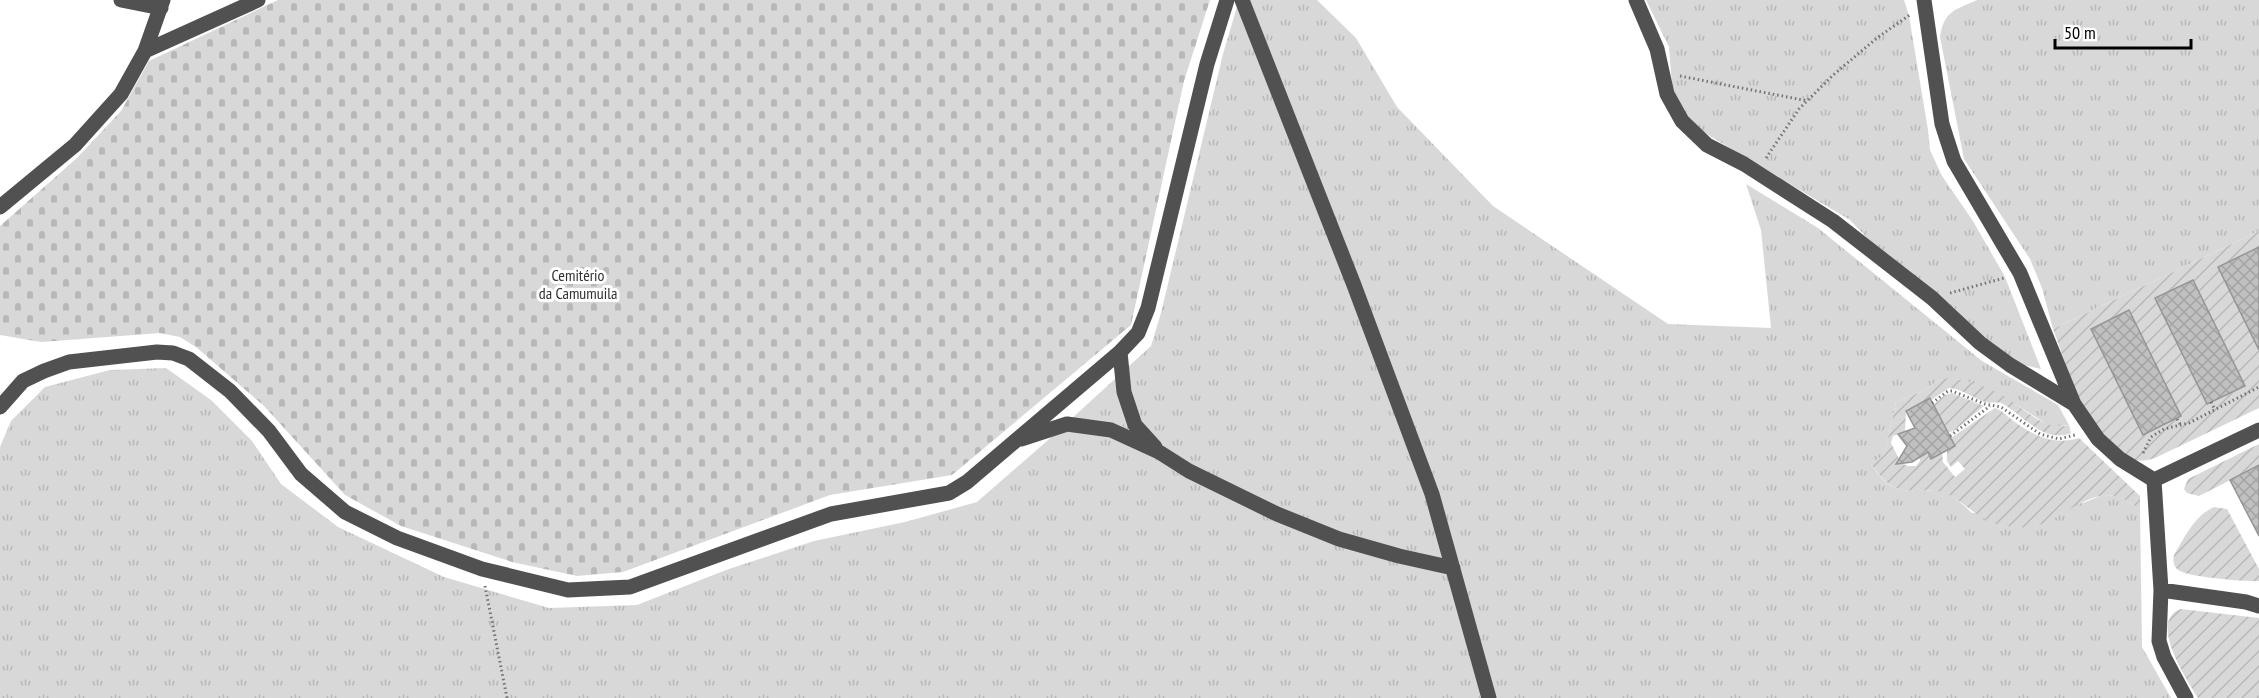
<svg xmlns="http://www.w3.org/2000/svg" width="2259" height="698" font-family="'PT Sans Narrow',sans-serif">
<defs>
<pattern id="grass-tufts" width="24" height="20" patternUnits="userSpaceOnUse" patternTransform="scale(1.5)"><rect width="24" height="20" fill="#d8d8d8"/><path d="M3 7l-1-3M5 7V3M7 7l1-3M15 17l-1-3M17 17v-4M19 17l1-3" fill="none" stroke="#b8b8b8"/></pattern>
<pattern id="cemetery-stones" width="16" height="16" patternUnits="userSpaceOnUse" patternTransform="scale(1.5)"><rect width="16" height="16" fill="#d8d8d8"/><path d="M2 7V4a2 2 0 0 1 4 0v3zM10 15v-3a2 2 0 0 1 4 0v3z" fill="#b8b8b8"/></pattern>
<pattern id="garden-furrows" width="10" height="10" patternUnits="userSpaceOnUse" patternTransform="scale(1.5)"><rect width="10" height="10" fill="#d8d8d8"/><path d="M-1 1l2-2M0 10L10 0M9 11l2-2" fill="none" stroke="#b8b8b8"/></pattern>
<pattern id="building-cross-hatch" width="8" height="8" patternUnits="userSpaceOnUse" patternTransform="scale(1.5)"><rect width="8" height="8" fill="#c0c0c0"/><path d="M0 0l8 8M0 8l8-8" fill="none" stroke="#a3a3a3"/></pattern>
</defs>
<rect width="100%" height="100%" fill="#fff"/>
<path fill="url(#grass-tufts)" d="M1239 0H1317L1356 38 1397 107 1493 206 1668 324 1771 328 1761 230 1746 184 1818 228 1982 361 2058 405 2069 425 2051 427 2003 396 1958 379H1941L1921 392 1896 402 1884 455 1871 464C1885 485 1891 490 1917 491 1924 491 1930 490 1936 490 1951 492 1962 504 1972 513L2083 503 2103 495 2118 496 2140 509 2142 647 2171 698H0V447L11 421 45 387 110 370 166 368 211 400 252 441 281 484 338 527 444 577 549 608 637 605 726 570 814 541 905 522 977 502 1047 441 1151 346 1161 313 1223 54Z
M1646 0H1904L1909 16 1928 130 1930 150 1942 176 1973 221 2005 277 2041 369 2024 365 1999 350 1966 321 1953 307 1873 244 1850 220 1728 147 1702 131 1687 116 1678 102 1672 85 1669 47Z
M1977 0H2259V231L2053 329 2042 288 2030 259 1964 159 1940 37C1944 10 1956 10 1977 0Z"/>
<path fill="url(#cemetery-stones)" d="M278 0H1210L1184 81 1131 325 952 475 830 495 623 572 577 576 512 562 401 526 345 495 264 406 196 347 180 337 160 333 41 342 0 335V226L77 158 121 111 149 61Z"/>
<path fill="url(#garden-furrows)" d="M2259 231V408L2155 458C2134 465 2130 458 2115 445 2077 413 2070 374 2053 329Z
M1948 378C1966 379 1987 387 2002 395 2023 406 2043 432 2069 425L2071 433C2044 444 2024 416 2003 404 1998 401 1991 404 1985 402 1973 398 1962 389 1949 388L1931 400 1929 399 1906 411 1905 432 1893 436 1891 443 1901 463 1908 466H1916L1920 461 1919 452 1923 443 1942 453 1943 462 1955 477 1965 469 1958 461 1951 467 1947 461V451L1955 446 1951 438 1995 408C2001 410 2006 415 2011 419 2032 435 2052 446 2079 438L2140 496V509C2132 505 2124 498 2115 496 2088 491 2064 517 2039 525 2030 529 2016 527 2007 526 1979 525 1961 495 1938 491 1932 489 1926 491 1920 491 1892 491 1886 485 1871 464L1884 455 1896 402 1921 392 1941 379Z
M1952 393 1984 406 1955 430 1948 433 1933 405 1945 395Z
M2259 444V471L2256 467 2199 496 2187 493 2184 489 2188 479Z
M2214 507 2227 509 2259 569V581C2247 582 2189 577 2180 571 2173 567 2173 561 2174 555 2185 537 2194 516 2214 507Z
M2181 609 2259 618V698H2198C2187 680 2147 620 2181 609Z"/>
<path fill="url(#building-cross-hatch)" stroke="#959595" stroke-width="1.5" d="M2259 247V350L2218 267Z
M2193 280 2245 386 2207 404 2155 298Z
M2129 310 2181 416 2143 435 2091 329Z
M1930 398 1955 446 1931 459 1928 452 1912 462 1896 464 1907 446 1898 434 1915 428 1906 411Z
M2259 465V536L2230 480Z"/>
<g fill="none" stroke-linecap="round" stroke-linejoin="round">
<path stroke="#737373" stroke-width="3" stroke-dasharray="1.5 3" stroke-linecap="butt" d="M1680 76 1808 101
M1766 158 1799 109 1832 76 1877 38 1911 14
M1950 293 2004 278
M2211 402 2215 410
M1932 403 1948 391H1952L1985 404 2001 407 2040 434 2059 439 2075 435
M2177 419 2180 424
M1950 436 1990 406
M2143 453 2151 437 2164 429 2189 423 2259 387
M485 586 507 698"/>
<path stroke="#515151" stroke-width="15" d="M121 0 161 8
M1242 0 1354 285 1432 494 1489 698
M1636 0 1657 49 1667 94 1682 121 1707 145 1744 164 1833 221 1932 298 1980 343 2010 365 2074 404
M1924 0 1942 124 1954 161 2020 273 2074 404 2098 439 2120 459 2154 480
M145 51 258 0
M0 207 75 145 121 94 145 51 163 0
M1120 352 1124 392 1135 425 1155 447
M0 407 23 381 44 371 69 362 157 352 173 353 189 359 230 391 269 431 301 474 345 512 397 538 482 569 568 590 630 587 831 514 949 493 967 482 1120 352 1138 333 1148 308 1207 64 1227 0
M1021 439 1067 424 1111 430 1159 452 1189 471 1277 514 1339 539 1399 556 1453 568
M2154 480 2161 590 2159 641 2164 657 2186 698
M2154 480 2259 430
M2161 590 2246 602 2259 606"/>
</g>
<g text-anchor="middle" stroke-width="6" stroke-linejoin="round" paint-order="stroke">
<g font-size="16" fill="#2f2f2f" stroke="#fff">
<text x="578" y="281">Cemitério<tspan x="578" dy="18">da Camumuila</tspan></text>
</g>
</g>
<path d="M2055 39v9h136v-9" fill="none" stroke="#000000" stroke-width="3"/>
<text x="2064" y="39" font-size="18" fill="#000000" stroke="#ffffff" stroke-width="4.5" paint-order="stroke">50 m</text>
</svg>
